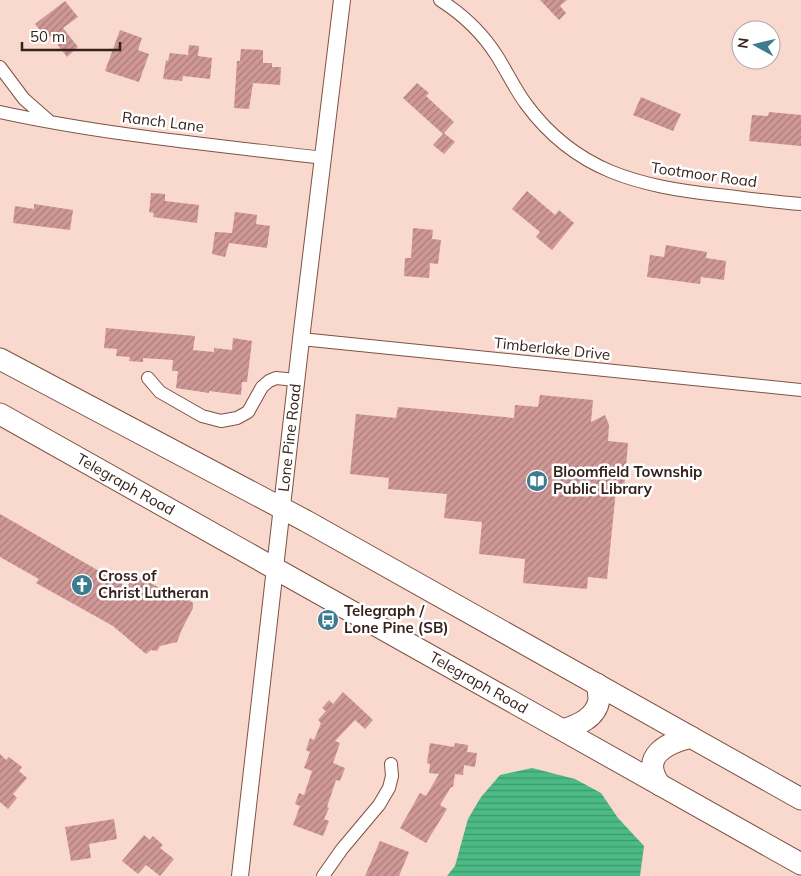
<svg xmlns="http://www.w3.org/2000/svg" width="801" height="876" font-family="Mulish,sans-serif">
<defs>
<pattern id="water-rules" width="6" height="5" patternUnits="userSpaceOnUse" patternTransform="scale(1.25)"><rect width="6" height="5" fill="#4bba85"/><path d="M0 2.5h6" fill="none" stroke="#3f976c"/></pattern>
<pattern id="building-hatch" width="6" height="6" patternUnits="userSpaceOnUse" patternTransform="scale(1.25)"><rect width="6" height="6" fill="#cf9897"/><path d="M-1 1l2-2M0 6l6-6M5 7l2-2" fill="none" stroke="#a97c7a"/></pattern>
</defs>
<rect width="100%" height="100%" fill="#f9d8cd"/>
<path fill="url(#water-rules)" d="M532 768 575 779 601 793 618 818 644 846 640 876H447L455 866 468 819 481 797 500 775Z"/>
<path fill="url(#building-hatch)" d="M540 0H567L560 6 566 13 559 20Z
M65 1 78 17 63 28 78 47 67 57 51 36 47 39 35 24Z
M120 30 142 38 138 50 149 54 139 82 105 71Z
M189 45 199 46 198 56 212 58 210 79 183 76 182 81 163 79 166 60 168 61 170 53 188 55Z
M241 49 263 50V63H272V67H281L280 85 253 83 249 109 234 108 237 61H240Z
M417 83 429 93 426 96 454 122 443 134 403 98Z
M641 97 681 114 673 131 633 115Z
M769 112 801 115V146L749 141 752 115 768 116Z
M444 133 455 142 444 154 433 145Z
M527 191 555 215 559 210 574 223 552 250 536 237 540 232 512 209Z
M151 193 165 194V201L199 205 197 223 153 217 154 213 149 212Z
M34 204 73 210 70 230 13 223 15 206 34 209Z
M235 212 257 215 256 224 270 226 267 248 229 243 225 257 212 254 215 232 232 233Z
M413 228 433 230 432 239 441 240 438 264 430 263 429 278 404 276 405 258H411Z
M666 245 707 252 706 258 726 261 724 280 701 277 700 284 647 277 650 255 664 257Z
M106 328 195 336 193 350 214 352V348L232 350 233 338 252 341 247 382H242L241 395 209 391V393L176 388 178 371H172L173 360 143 358V362L129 361 130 357 116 356 117 349 104 348Z
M540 395 593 400 591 422 605 415 609 425 608 441 628 443 624 491 616 490 607 579 588 577 587 589 523 583 525 559 479 554 482 522 444 518 447 494 388 489 389 478 350 474 356 414 396 418 398 407 514 418 515 405 538 407Z
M0 514 127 587 135 574 177 598 183 596 193 603V608L182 629 177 642 160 646 157 651 151 650 146 654 113 626 36 583 39 579 0 557Z
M343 692 373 720 365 729 355 720 335 741 340 743 333 763 345 768 340 781 336 780 327 807 329 808 324 819 329 821 323 836 293 825 300 806 295 804 299 793 304 795 312 771 304 768 310 752 306 750 310 738 314 740 321 723 318 720 326 711 322 708 329 700 333 704Z
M430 743 454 747 455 743 468 745 467 752 477 753 475 767 464 765 463 775 455 774 453 787H451L440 805 447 809 426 843 400 828 420 793 426 796 439 774 429 773 430 764 427 763Z
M0 754 6 760 9 757 22 767 19 771 27 778 13 794 17 798 8 809 0 802Z
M114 819 117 839 89 844 91 858 71 861 65 827Z
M144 835 150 840 153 836 163 845 160 848 174 859 160 876 146 865 138 874 122 861Z
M380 841 409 852 399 876H365Z"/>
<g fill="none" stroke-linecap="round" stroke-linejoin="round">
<g stroke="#7f5242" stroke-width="14">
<path id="minor" d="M440 0C462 14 483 34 497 56 507 72 515 89 526 104 576 172 639 186 718 195 746 198 773 202 801 204
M0 67 24 99 48 120
M0 112C106 135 215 145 323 158
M301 339 801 390
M148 378 160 392 202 416 221 421 237 418 248 412 262 387 269 381 276 378 296 380
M323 876 342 849 379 805 389 788 392 776 391 764"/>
</g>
<g stroke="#7f5242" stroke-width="18">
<g id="tertiary">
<path id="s1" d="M240 876 301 339 342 0"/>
</g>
</g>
<g stroke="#7f5242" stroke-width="23">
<g id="trunk">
<path d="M0 359 306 521 801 799"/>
<path id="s2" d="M0 414 801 864"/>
<path d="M563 730C578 725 596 718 599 700 599 696 598 689 597 684"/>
<path d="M660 785C639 756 667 743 691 737"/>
</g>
</g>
<use href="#minor" stroke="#fff" stroke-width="12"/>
<use href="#tertiary" stroke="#fff" stroke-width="16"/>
<use href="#trunk" stroke="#fff" stroke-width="21"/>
</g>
<defs>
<g id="library-disc" transform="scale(1.125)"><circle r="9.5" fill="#3b7c8f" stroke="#fff"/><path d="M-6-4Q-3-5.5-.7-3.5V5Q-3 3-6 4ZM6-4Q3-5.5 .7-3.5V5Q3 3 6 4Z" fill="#fff"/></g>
<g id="church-disc" transform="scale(1.125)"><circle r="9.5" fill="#3b7c8f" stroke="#fff"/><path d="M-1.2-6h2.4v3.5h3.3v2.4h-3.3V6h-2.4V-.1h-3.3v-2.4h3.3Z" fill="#fff"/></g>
<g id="bus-disc" transform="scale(1.125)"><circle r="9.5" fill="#3b7c8f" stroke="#fff"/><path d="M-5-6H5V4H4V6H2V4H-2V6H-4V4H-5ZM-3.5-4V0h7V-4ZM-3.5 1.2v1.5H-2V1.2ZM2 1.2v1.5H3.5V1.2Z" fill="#fff"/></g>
</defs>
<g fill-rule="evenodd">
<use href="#library-disc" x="537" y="481"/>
<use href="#church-disc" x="82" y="585"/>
<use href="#bus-disc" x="328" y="620"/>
</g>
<g text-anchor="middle" stroke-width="5" stroke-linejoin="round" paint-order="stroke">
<g font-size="15" fill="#36221b" stroke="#fff">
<text transform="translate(163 122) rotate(7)" y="5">Ranch Lane</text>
<text transform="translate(704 175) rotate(8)" y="5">Tootmoor Road</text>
<text transform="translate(552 349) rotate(6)" y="5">Timberlake Drive</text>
<text dy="5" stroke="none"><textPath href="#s1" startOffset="441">Lone Pine Road</textPath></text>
<text dy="5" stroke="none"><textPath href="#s2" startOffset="144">Telegraph Road</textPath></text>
<text dy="5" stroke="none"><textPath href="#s2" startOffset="549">Telegraph Road</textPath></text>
</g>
<g font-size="15" font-weight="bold" fill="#36221b" stroke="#fff" text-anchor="start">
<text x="553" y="477">Bloomfield Township<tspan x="553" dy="17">Public Library</tspan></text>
<text x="98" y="581">Cross of<tspan x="98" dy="17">Christ Lutheran</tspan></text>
<text x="344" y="616">Telegraph /<tspan x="344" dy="17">Lone Pine (SB)</tspan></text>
</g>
</g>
<g transform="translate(756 45) rotate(278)"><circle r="24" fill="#ffffff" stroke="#afa7a4"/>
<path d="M0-4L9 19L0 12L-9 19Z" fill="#3b7c8f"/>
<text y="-8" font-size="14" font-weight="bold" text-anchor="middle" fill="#36221b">N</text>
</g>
<path d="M22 42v8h98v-8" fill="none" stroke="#36221b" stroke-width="2.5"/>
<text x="30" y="42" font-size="15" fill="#36221b" stroke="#ffffff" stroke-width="4" paint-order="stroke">50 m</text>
</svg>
